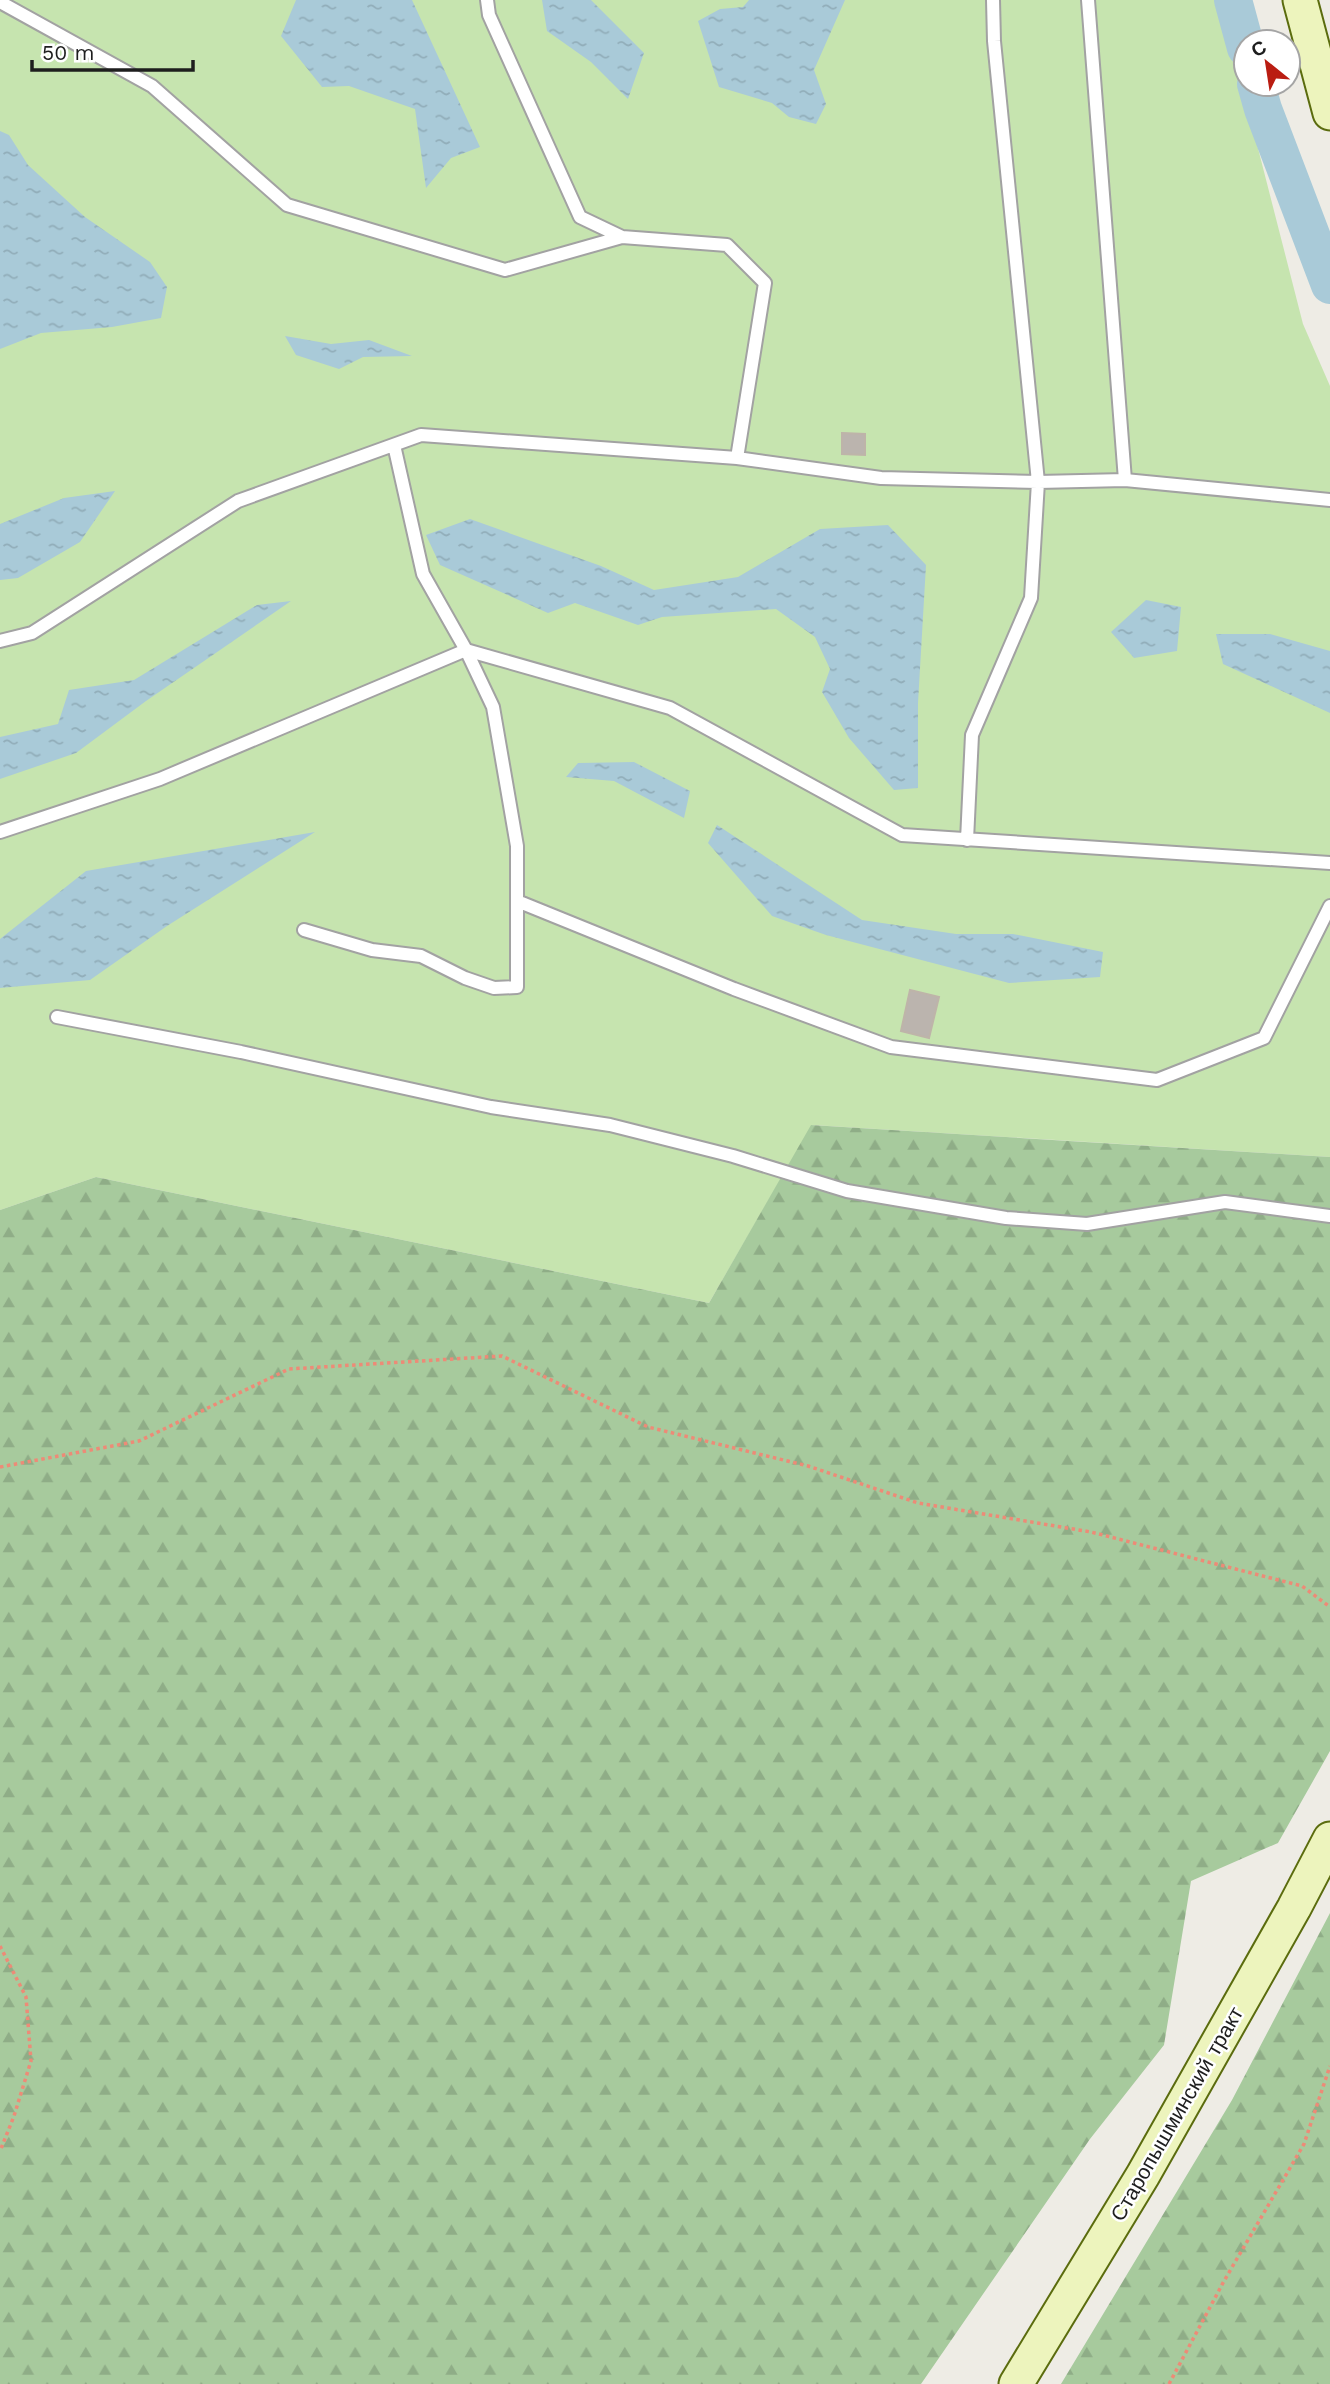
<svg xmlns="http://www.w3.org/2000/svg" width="1330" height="2384" font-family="'Work Sans',sans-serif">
<defs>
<pattern id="forest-firs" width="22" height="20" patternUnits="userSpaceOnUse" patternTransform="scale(1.75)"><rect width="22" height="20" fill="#a7ca9d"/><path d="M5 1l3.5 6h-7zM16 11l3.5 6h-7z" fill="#8fad87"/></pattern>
<pattern id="water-ripples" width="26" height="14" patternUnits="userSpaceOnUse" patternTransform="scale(1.75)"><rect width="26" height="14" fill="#a9cad8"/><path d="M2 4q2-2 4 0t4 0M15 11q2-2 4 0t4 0" fill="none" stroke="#91adb9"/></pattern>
</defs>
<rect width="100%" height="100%" fill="#eeece5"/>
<path fill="#c6e4af" d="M0 0H1220L1303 324 1330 386V1157L812 1125 709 1303 96 1177 0 1210Z"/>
<path fill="url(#forest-firs)" d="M811 1125 1330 1157V1751L1278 1843 1191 1881 1164 2045 1090 2139 921 2384H0V1210L96 1177 709 1303Z
M1330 1913V2384H1061L1232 2100Z"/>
<path fill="url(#water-ripples)" d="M296 0H412L480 147 451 158 426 188 415 109 349 86 322 87 281 36Z
M542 0H591L644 53 628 99 591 62 547 31Z
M749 0H845L814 70 826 104 816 124 789 117 772 103 719 87 698 21 720 9 743 7Z
M0 131 9 135 28 165 85 217 150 262 167 287 161 318 112 327 41 333 0 349Z
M285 336 331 344 369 340 412 356 363 357 339 369 296 355Z
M115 491 80 542 18 578 0 580V524L64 498Z
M470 519 601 566 654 590 738 577 820 529 888 525 926 565 918 703V788L894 790 849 738 822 692 830 669 815 637 776 609 662 617 638 625 575 603 548 613 440 565 426 535Z
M1146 600 1181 607 1177 651 1134 658 1111 632Z
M291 601 146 701 76 753 0 779V737L58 724 69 690 134 680 257 605Z
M1216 634H1270L1330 651V713L1223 664Z
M634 762 690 791 684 818 614 781 566 777 578 763Z
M717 825 862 920 956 934H1013L1103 952 1100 977 1009 983 826 935 772 916 708 843Z
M315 832 167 926 90 980 0 988V939L86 871Z"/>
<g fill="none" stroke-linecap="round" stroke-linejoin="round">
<path stroke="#a9cad8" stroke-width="38" d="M1233 0 1246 48
M1256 84 1263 109 1330 285"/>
</g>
<path fill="#bbb4ae" stroke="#beb4a9" stroke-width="2" d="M842 433 865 434V455L842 454Z
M910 990 939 997 929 1038 901 1031Z"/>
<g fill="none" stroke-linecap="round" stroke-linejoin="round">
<g stroke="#a2a2a2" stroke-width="16">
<path id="lane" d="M487 0 489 15 580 217 622 237 727 245 765 283 737 458
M1088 0 1125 480
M0 2 152 86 287 205 505 270 622 237
M0 641 32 633 238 501 421 435 737 458 881 478 1038 482 1125 480 1330 500
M0 832 160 779 466 650 670 708 902 835 1330 863
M967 840 972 735 1031 598 1038 482 994 41 993 0
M517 901 734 989 891 1047 1157 1080 1264 1038 1330 906
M304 930 372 950 421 956 465 978 494 988 517 987V846L493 707 466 650 423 574 394 445
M57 1017 241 1052 491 1107 610 1125 733 1156 847 1191 1006 1218 1087 1224 1225 1202 1330 1216"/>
</g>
<g stroke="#5b6c0e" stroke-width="37">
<path id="secondary" d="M1300 0 1330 113
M1016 2384 1143 2175 1294 1908 1330 1839"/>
</g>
<path stroke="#ed8b77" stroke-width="3.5" stroke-dasharray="3.5 3.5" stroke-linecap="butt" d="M0 1467 139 1441 289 1369 502 1356 648 1427 808 1466 918 1503 1091 1532 1302 1586 1330 1607
M0 1946 26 1997 31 2061 14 2116 0 2151
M1169 2384 1224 2281 1304 2144 1330 2066"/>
<use href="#lane" stroke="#fff" stroke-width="12"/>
<use href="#secondary" stroke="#edf4bd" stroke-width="33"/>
</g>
<g text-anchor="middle" stroke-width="5" stroke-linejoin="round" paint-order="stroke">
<g font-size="21" fill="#1e1e1e" stroke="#fff">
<text transform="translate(1177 2114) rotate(-60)" y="7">Старопышминский тракт</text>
</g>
</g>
<g transform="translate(1267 63) rotate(330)"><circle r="33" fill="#ffffff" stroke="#a5a5a5" stroke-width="2"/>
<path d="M0-5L12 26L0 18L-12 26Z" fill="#ba1d12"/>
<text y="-10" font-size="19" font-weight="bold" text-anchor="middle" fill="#1e1e1e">С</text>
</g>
<path d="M32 60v10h161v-10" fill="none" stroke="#1e1e1e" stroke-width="3.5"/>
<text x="42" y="60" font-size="21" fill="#1e1e1e" stroke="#ffffff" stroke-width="5" paint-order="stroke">50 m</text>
</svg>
